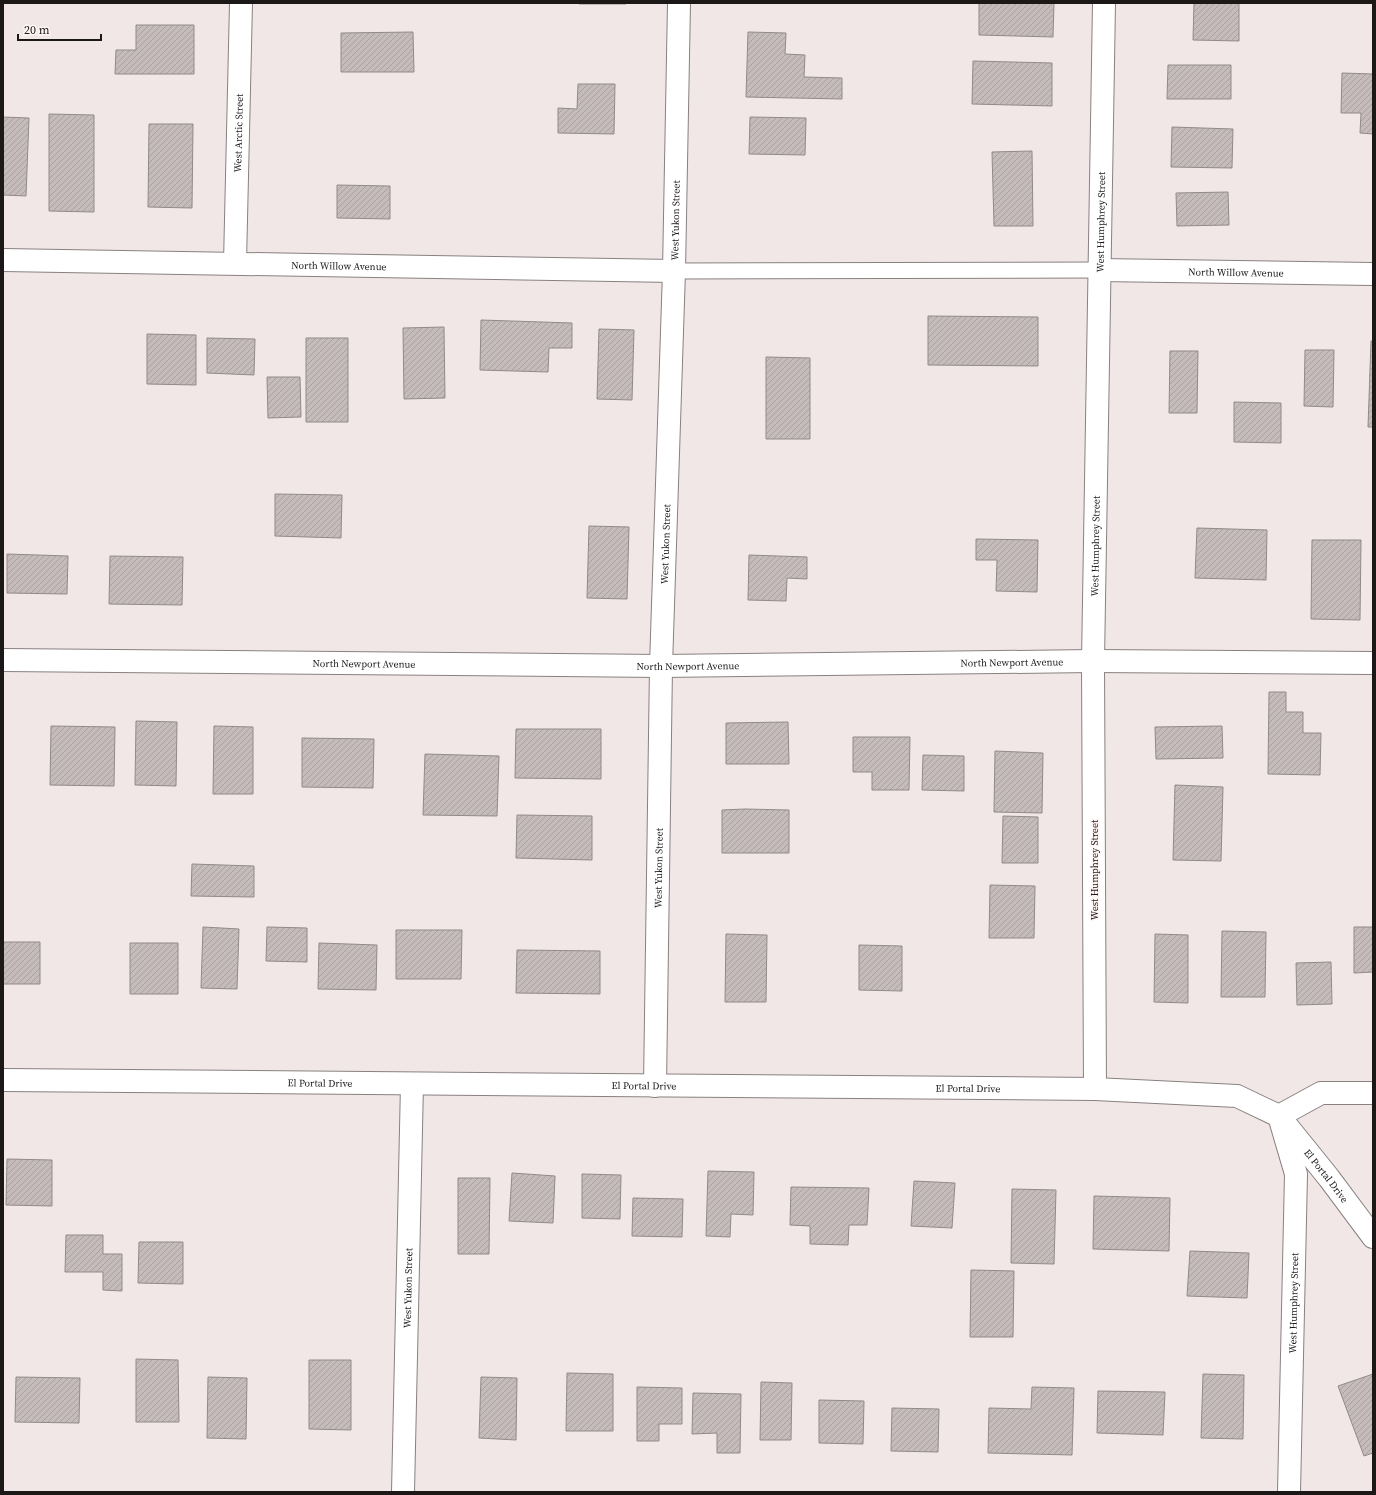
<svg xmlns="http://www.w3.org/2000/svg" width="1376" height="1495" font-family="'Source Serif 4',serif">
<defs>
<pattern id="building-hatch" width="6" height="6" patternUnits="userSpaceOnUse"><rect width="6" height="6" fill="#c5bbbb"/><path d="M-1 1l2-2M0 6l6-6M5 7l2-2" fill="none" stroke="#a9a0a0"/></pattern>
</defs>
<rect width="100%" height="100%" fill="#f1e7e7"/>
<path fill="url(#building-hatch)" stroke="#928989" d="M579 3H626V4H579Z
M979 3H1054L1053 37 979 35Z
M1194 3H1239V41L1193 40Z
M136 25H194V74H115L116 50H136Z
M413 32 414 72H341V33Z
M748 32 786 33 785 54 805 55 804 77 842 78V99L746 97Z
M973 61 1052 63V106L972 104Z
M1168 65H1231V99H1167Z
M1342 73 1373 74V134L1360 133 1361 113H1341Z
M578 84H615L614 134 558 133V108L577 109Z
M49 114 94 115V212L49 211Z
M3 117 29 118 26 196 3 195Z
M750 117 806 118 805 155 749 154Z
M149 124H193L192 208 148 207Z
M1172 127 1233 129 1232 168 1171 167Z
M1032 151 1033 226H994L992 152Z
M337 185 390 186V219L337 218Z
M1228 192 1229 225 1177 226 1176 193Z
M928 316 1038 317V366L928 365Z
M481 320 572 323V348H549L548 372 480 370Z
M444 327 445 398 404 399 403 328Z
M599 329 634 330 632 400 597 399Z
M147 334 196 335V385L147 384Z
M207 338 255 339 254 375 207 373Z
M306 338H348V422H306Z
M1371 341H1373V427H1368Z
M1305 350H1334L1333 407 1304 406Z
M1170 351H1198L1197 413H1169Z
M766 357 810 358V439H766Z
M267 377H300L301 417 268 418Z
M1234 402 1281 403V443L1234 442Z
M275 494 342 495 341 538 275 536Z
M589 526 629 527 627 599 587 598Z
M1197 528 1267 530 1266 580 1195 578Z
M976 539 1038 540 1037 592 996 591 997 560H976Z
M1312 540H1361L1360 620 1311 619Z
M7 554 68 556 67 594 7 593Z
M749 555 807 557V579L787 578 786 601 748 600Z
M110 556 183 557 182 605 109 604Z
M1269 692H1286V712H1303V733H1321L1320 775 1268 774Z
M136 721 177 722 176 786 135 785Z
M788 722 789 764H726V723Z
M51 726 115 727 114 786 50 785Z
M214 726 253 727V794H213Z
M1222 726 1223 758 1156 759 1155 727Z
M516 729H601V779L515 778Z
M853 737H910L909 790H872V772H853Z
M302 738 374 739 373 788 302 787Z
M995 751 1043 753 1042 813 994 812Z
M425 754 499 756 497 816 423 815Z
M923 755 964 756V791L922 790Z
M1175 785 1223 787 1221 861 1173 860Z
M745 809 789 810V853H722V810Z
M517 815 592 816V860L516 858Z
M1003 816 1038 817V863H1002Z
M192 864 254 866V897L191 896Z
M990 885 1035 886 1034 938H989Z
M203 927 239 929 237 989 201 988Z
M267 927 307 928V962L266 961Z
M1354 927H1373V972L1354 973Z
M396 930H462L461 979H396Z
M1222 931 1266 932 1265 997H1221Z
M726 934 767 935 766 1002H725Z
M1155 934 1188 935V1003L1154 1002Z
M3 942H40V984H3Z
M130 943H178V994H130Z
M319 943 377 945 376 990 318 989Z
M859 945 902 946V991L859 990Z
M517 950 600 951V994L516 993Z
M1331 962 1332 1004 1297 1005 1296 963Z
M7 1159 52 1160V1206L6 1205Z
M708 1171 754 1172 753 1215 731 1214 730 1237 706 1236Z
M512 1173 555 1176 553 1223 509 1221Z
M582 1174 621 1175 620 1219 582 1218Z
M458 1178H490L489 1254H458Z
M914 1181 955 1183 952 1228 911 1226Z
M791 1187 869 1188 867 1225H849L848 1245 810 1244V1226L790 1225Z
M1012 1189 1056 1190 1054 1264 1011 1263Z
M1094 1196 1170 1198 1169 1251 1093 1249Z
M633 1198 683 1199 682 1237 632 1236Z
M66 1235H103V1254H122V1291L103 1290V1272H65Z
M139 1242H183V1284L138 1283Z
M1190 1251 1249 1253 1247 1298 1187 1296Z
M971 1270 1014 1271 1013 1337H970Z
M136 1359 178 1360 179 1422H136Z
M309 1360H351V1430L309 1429Z
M567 1373 613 1374V1431H566Z
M1203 1374 1244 1375 1243 1439 1201 1438Z
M1373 1374V1453L1364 1456 1338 1386Z
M16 1377 80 1378 79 1423 15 1422Z
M208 1377 247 1378 246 1439 207 1438Z
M481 1377 517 1378 516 1440 479 1438Z
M761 1382 792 1383 791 1440H760Z
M637 1387 682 1388V1424H659V1441H637Z
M1032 1387 1074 1388 1072 1455 988 1453 989 1408 1031 1409Z
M1098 1391 1165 1392 1163 1435 1097 1433Z
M693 1393 741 1394 740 1453H717V1433L692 1434Z
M819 1400 864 1401 863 1444 819 1443Z
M892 1408 939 1409 938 1452 891 1451Z"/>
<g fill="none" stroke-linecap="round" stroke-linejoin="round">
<g stroke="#898080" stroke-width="17">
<path id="lane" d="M674 271 1099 270"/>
</g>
<g stroke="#898080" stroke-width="24">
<g id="street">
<path id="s1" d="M3 260 674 271"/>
<path id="s2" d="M235 263 241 3"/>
<path id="s3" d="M1099 270 1373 274"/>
<path id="s4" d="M3 660 661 666 1093 661 1373 663"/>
<path id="s5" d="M3 1080 1095 1089 1237 1096 1279 1116 1329 1178 1373 1237"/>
<path id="s6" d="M655 1086 661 666 674 271 679 3"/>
<path id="s7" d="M1095 1089 1093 661 1104 3"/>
<path id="s8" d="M403 1492 412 1084"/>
<path id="s9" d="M1289 1492 1296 1174 1279 1116 1321 1093H1373"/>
</g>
</g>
<use href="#lane" stroke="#fff" stroke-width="15"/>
<use href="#street" stroke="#fff" stroke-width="22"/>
</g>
<g text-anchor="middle" stroke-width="3" stroke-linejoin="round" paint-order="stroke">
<g font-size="10" fill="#1c1818" stroke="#fff4f4">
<text dy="4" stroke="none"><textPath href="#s2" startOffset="130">West Arctic Street</textPath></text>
<text dy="4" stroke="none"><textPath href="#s6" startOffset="866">West Yukon Street</textPath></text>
<text dy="4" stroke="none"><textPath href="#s7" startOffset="867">West Humphrey Street</textPath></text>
<text dy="4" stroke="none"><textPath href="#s1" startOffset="336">North Willow Avenue</textPath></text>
<text dy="4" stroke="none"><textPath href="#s3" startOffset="137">North Willow Avenue</textPath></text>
<text dy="4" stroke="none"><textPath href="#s6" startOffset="542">West Yukon Street</textPath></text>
<text dy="4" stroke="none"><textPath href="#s7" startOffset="543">West Humphrey Street</textPath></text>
<text dy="4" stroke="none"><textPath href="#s4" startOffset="1009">North Newport Avenue</textPath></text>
<text dy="4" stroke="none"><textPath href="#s4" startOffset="361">North Newport Avenue</textPath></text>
<text dy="4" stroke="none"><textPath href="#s4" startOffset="685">North Newport Avenue</textPath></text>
<text dy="4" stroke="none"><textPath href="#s6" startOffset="218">West Yukon Street</textPath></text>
<text transform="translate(1094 870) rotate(-90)" y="4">West Humphrey Street</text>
<text dy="4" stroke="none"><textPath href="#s5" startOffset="317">El Portal Drive</textPath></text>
<text dy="4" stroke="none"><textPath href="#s5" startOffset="641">El Portal Drive</textPath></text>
<text dy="4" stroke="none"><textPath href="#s5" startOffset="965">El Portal Drive</textPath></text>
<text dy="4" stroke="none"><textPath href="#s5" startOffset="1357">El Portal Drive</textPath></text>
<text dy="4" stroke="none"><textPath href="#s8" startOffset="204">West Yukon Street</textPath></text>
<text dy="4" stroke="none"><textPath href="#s9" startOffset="189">West Humphrey Street</textPath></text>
</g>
</g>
<rect width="1376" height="1495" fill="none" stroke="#1c1818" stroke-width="8"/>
<path d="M18 34v6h83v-6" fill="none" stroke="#1c1818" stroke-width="2"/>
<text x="24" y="34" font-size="12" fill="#1c1818" stroke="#fff4f4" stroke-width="3" paint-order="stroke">20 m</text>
</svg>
